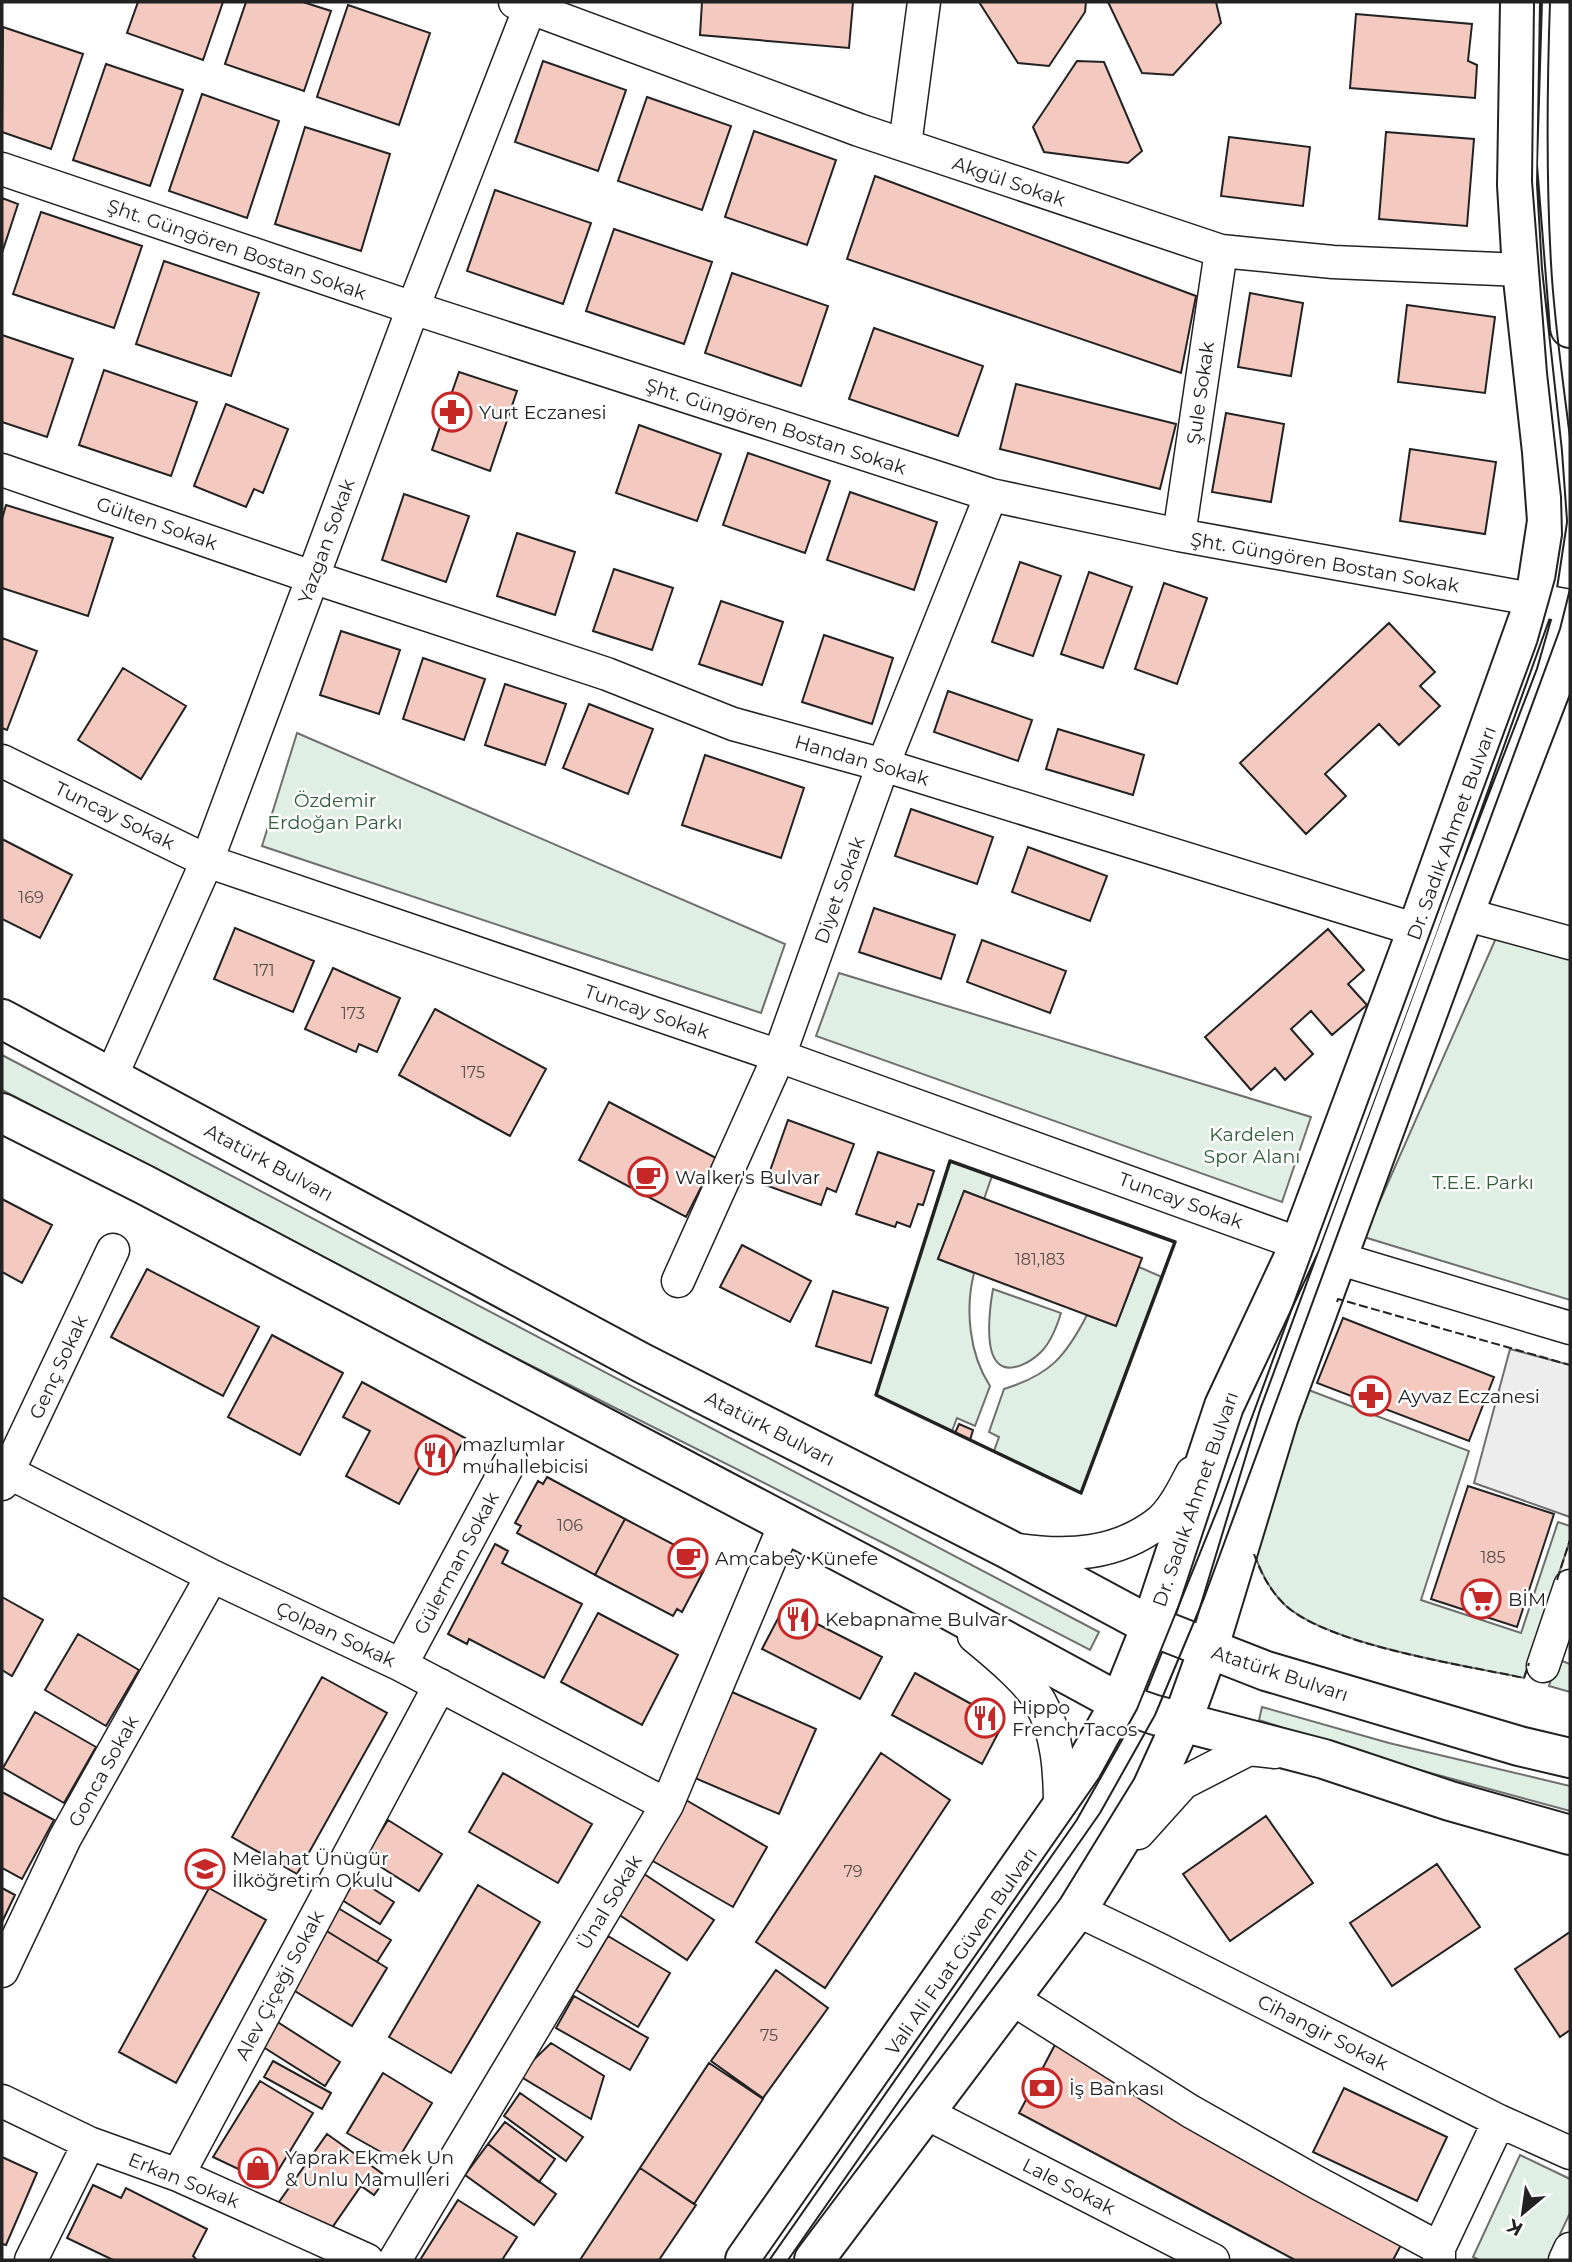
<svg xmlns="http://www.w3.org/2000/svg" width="1572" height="2262" font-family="Montserrat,sans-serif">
<rect width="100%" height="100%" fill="#fff"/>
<path fill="#e0efe3" stroke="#6f6f6f" stroke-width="2" d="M297 733 785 944 761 1013 262 846Z
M1496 938 1570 958V1300L1364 1237Z
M839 973 1311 1117 1282 1202 816 1036Z
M2 1055 1099 1632 1090 1650 901 1552 518 1359 2 1090Z
M950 1161 992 1176 984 1199 965 1191 938 1259 974 1273C965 1309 969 1354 990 1386L975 1426 957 1418 952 1431 876 1395Z
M1139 1267 1162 1277 1081 1493 994 1451 999 1437 989 1432 1004 1389C1050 1375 1066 1356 1087 1315L1116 1326Z
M993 1289 1061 1313C1057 1326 1051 1342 1041 1352 1032 1361 1010 1375 998 1363 984 1350 990 1306 993 1289Z
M1306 1389 1469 1451 1421 1600 1521 1633 1558 1522 1570 1526V1540L1524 1678C1463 1665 1329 1645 1285 1605 1269 1590 1260 1571 1253 1550Z
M1557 1659 1570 1664V1692L1549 1686Z
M1262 1707 1389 1743 1570 1786V1811L1383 1760 1259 1720Z
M1520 2155 1570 2179V2213L1548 2260H1479L1473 2257Z"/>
<path fill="#ededed" stroke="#6f6f6f" stroke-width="2" d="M1510 1349 1570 1365V1517L1474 1483Z"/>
<path fill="#f3c9c0" stroke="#222" stroke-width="2" d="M138 2H223L203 60 127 33Z
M246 2H303L331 11 304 91 225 64Z
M702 2H853L849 48 700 35Z
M979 2H1086L1085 12 1049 66 1018 63Z
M1108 2H1216L1221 23 1173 75 1142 73Z
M348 5 430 33 399 125 317 97Z
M1356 14 1472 24 1468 61 1477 65 1475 98 1350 88Z
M3 27 83 54 51 149 2 132Z
M543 61 626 90 598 171 515 142Z
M1077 61 1104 62 1142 151 1128 163 1044 152 1033 127Z
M106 64 183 90 150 186 73 160Z
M202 94 279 121 247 218 169 191Z
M647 97 731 126 702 210 618 181Z
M305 127 390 154 361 251 275 224Z
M754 131 836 160 807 245 725 217Z
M1386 132 1474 139 1467 226 1379 219Z
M1229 137 1310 147 1303 206 1221 196Z
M875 176 1196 296 1181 373 847 259Z
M495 190 591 223 563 304 467 271Z
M2 198 18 204 2 253Z
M41 212 142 246 114 328 13 294Z
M614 229 712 262 684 344 586 311Z
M164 261 259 293 231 376 136 344Z
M732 273 828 306 801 386 705 353Z
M1250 293 1303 303 1291 376 1238 367Z
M1407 305 1495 317 1485 393 1398 382Z
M874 328 983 366 958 436 849 399Z
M2 335 73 359 47 437 2 422Z
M104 370 197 402 171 476 79 445Z
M459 372 517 391 490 471 432 450Z
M1016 384 1176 424 1160 489 1000 449Z
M226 404 288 429 263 493 254 489 246 507 194 486Z
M1226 413 1284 424 1271 502 1212 492Z
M639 425 721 454 697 521 616 493Z
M1410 449 1496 462 1485 534 1400 521Z
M748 453 830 481 805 553 723 525Z
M850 492 937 522 914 590 827 560Z
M404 494 469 516 446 582 382 560Z
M6 505 113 538 88 616 2 588V519Z
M517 533 575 552 555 615 497 596Z
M1020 562 1061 576 1033 656 992 642Z
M614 569 673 588 652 650 593 631Z
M1089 572 1132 587 1103 668 1061 654Z
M1164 583 1207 598 1177 684 1135 669Z
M721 601 783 622 762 685 699 664Z
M1389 623 1435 672 1420 686 1440 706 1399 745 1379 724 1325 774 1346 796 1306 834 1240 763Z
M341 631 400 650 379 714 320 695Z
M824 635 893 658 872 724 802 702Z
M2 638 37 651 7 730 2 728Z
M423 658 485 679 464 740 403 719Z
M123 668 186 706 141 779 78 740Z
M505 684 566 704 545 765 485 745Z
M948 691 1032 720 1018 761 934 732Z
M589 704 653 729 628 794 563 768Z
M1058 729 1144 755 1133 795 1046 769Z
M705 755 804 788 781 858 682 825Z
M911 809 993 837 977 884 895 856Z
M2 839 72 875 40 938 2 919Z
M1028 847 1107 876 1090 921 1012 892Z
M874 908 955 935 941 979 859 952Z
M235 928 314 961 293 1012 214 979Z
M1328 929 1364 970 1348 984 1367 1005 1332 1035 1311 1011 1291 1029 1313 1054 1285 1080 1275 1068 1251 1090 1205 1037Z
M982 940 1066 971 1050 1013 967 982Z
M333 968 400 998 377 1052 359 1044 356 1052 305 1029Z
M435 1009 546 1069 510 1136 399 1075Z
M609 1102 716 1158 686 1217 579 1160Z
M788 1120 854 1144 836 1192 827 1188 821 1205 765 1185Z
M878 1152 934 1171 923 1205 918 1204 910 1227 897 1222 895 1227 856 1214Z
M964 1191 1142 1258 1116 1326 938 1259Z
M2 1199 52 1225 22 1283 2 1272Z
M742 1245 811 1281 790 1322 720 1287Z
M147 1269 259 1327 223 1396 111 1337Z
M833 1291 888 1308 871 1363 816 1346Z
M1343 1318 1494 1377 1469 1441 1317 1383Z
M272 1335 343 1373 300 1455 228 1417Z
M362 1382 465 1438 447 1472 424 1459 399 1504 346 1476 370 1431 343 1417Z
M959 1424 973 1430 970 1440 955 1433Z
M547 1477 625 1519 595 1575 517 1533 521 1526 515 1523 538 1481 543 1484Z
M1468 1486 1554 1514 1517 1627 1431 1599Z
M625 1519 703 1560 699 1567 704 1570 682 1612 677 1609 673 1616 595 1575Z
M495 1544 508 1551 502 1563 582 1604 544 1678 469 1639 467 1644 448 1634Z
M2 1597 43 1620 12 1676 2 1670Z
M784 1607 882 1657 860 1699 762 1649Z
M598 1613 678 1655 642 1725 561 1682Z
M78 1634 139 1670 106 1726 45 1690Z
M915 1673 1004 1722 982 1764 892 1715Z
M322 1677 387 1713 297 1874 232 1837Z
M732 1692 816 1729 779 1814 695 1778Z
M35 1712 96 1747 64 1803 3 1768Z
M881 1753 950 1800 825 1988 756 1942Z
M503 1773 592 1824 558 1883 469 1832Z
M2 1792 54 1820 22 1879 2 1868Z
M686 1800 767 1847 733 1907 651 1860Z
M1266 1816 1313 1883 1230 1941 1183 1874Z
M388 1820 442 1854 419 1891 365 1857Z
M1437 1864 1480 1927 1392 1986 1350 1923Z
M638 1870 714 1920 687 1960 612 1910Z
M356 1878 394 1902 380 1924 342 1900Z
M478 1885 540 1922 451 2073 389 2037Z
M2 1888 15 1895 2 1922Z
M209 1888 266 1920 176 2083 119 2052Z
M338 1908 391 1940 377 1962 325 1930Z
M320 1927 387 1968 352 2026 285 1985Z
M1570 1932V2030L1560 2037 1515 1969Z
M608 1936 670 1973 638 2027 576 1990Z
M776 1970 828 2008 763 2098 711 2061Z
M574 1996 648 2038 630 2070 556 2028Z
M276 2021 340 2062 325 2086 260 2045Z
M1058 2039 1402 2243 1393 2260H1295L1019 2113Z
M551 2043 604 2076 591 2119 518 2075Z
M273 2061 331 2093 322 2109 264 2077Z
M709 2063 763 2099 694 2204 640 2168Z
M383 2073 432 2103 397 2161 347 2133Z
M260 2081 313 2113 270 2184 213 2157Z
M1344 2088 1447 2137 1417 2201 1313 2152Z
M520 2093 583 2137 566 2161 504 2116Z
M505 2122 555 2159 539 2182 488 2144Z
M327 2134 387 2177 374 2195 361 2186 327 2235 279 2202Z
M488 2144 556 2194 534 2225 465 2175Z
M2 2157 37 2173 6 2245 2 2244Z
M640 2168 696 2205 659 2260H580Z
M93 2185 121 2198 126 2188 207 2229 193 2256 197 2260H113L67 2238Z
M458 2200 517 2237 502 2260H420Z"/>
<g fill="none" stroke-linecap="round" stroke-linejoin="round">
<g stroke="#222" stroke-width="35">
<path id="minor" d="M515 2 859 130 1221 251 1333 262 1522 270
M905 145 924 2
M2 169 413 308 991 495 1179 535 1570 606
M2 470 312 577 607 674 733 724 883 765 1417 930
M1179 535 1221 251
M2 761 207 861 779 1056 1300 1244
M1464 914 1570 943
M111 1077 207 861 413 308 532 2
M1337 1258 1570 1328
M678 1281 779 1056 883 765 991 495
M2 1469 212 1576 401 1665 667 1805
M2 1484 113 1250
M1018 1550C1068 1557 1116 1555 1158 1523 1173 1511 1183 1490 1192 1473
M974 1636C993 1652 1028 1680 1040 1702 1058 1734 1060 1772 1060 1809
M401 1665 511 1460
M1543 1666 1570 1586
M1138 1833 1183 1783 1249 1749 1275 1752
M1077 1910 1158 1949 1499 2121 1570 2153
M2 1971 65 1838 212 1576
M1011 1998 1190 2111 1314 2181 1439 2248V2260
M2 2101 89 2143 178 2175 367 2260
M924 2112 1213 2260
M178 2175 440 1685
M1439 2248 1499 2121
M31 2260 89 2143
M395 2260 667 1805 785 1524
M1565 2260 1570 2249"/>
</g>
<g stroke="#222" stroke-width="42">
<path id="major" d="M1562 2 1557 164 1570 328
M2 1019 642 1363 1006 1548 1151 1626 1266 1671 1519 1746 1570 1758
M2 1113 145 1185 929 1599 1120 1703 1155 1715 1324 1759 1450 1801 1570 1835
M745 2260 1060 1809 1120 1703 1151 1626 1224 1406 1300 1244 1417 930 1535 600 1547 521 1542 452 1522 270 1517 185 1520 2
M814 2260 1077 1910 1152 1788 1182 1722 1208 1650 1279 1416 1464 914 1556 675 1570 626"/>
</g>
<use href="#minor" stroke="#fff" stroke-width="32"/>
<use href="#major" stroke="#fff" stroke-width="38"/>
<path stroke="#222" stroke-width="2" d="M1550 2C1547 89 1546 176 1551 263 1554 321 1563 380 1570 438
M763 2260 1099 1778 1137 1709 1221 1501 1537 643 1555 579 1562 535 1561 497 1547 373 1532 181 1534 2
M788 2260 1100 1813 1155 1715 1204 1598 1560 629 1570 589"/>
<path stroke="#222" stroke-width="2" stroke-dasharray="9 3.5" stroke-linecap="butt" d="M1337 1302 1338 1299 1570 1365
M1254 1554C1261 1573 1269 1589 1284 1604 1326 1645 1464 1665 1524 1678L1529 1663
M1557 1580 1570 1540"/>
<path stroke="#222" stroke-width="3.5" d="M950 1161 1175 1242 1081 1493 876 1395Z"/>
</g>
<defs>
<g id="pharmacy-ring" transform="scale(2.0125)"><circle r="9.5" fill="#fff" stroke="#c62828" stroke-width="1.5"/><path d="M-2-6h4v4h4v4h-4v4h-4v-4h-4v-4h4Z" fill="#c62828"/></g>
<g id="cafe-ring" transform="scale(2.0125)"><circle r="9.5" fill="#fff" stroke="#c62828" stroke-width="1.5"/><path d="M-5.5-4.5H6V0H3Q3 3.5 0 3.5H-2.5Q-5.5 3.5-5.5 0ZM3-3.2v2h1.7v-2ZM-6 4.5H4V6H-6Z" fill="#c62828"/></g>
<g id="restaurant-ring" transform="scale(2.0125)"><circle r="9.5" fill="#fff" stroke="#c62828" stroke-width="1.5"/><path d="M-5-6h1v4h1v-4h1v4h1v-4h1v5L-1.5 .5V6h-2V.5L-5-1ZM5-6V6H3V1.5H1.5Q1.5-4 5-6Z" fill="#c62828"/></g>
<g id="supermarket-ring" transform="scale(2.0125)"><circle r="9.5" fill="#fff" stroke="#c62828" stroke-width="1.5"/><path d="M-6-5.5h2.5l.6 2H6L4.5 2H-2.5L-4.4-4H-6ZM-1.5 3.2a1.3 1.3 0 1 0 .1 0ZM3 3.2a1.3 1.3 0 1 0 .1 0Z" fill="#c62828"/></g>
<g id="school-ring" transform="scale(2.0125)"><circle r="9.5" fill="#fff" stroke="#c62828" stroke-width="1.5"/><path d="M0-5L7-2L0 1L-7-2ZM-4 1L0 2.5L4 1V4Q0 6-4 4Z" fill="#c62828"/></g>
<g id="bank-ring" transform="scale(2.0125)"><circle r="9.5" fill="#fff" stroke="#c62828" stroke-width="1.5"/><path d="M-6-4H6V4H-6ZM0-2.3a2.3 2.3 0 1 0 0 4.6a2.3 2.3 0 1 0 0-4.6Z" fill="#c62828"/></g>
<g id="shop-ring" transform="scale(2.0125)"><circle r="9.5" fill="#fff" stroke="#c62828" stroke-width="1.5"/><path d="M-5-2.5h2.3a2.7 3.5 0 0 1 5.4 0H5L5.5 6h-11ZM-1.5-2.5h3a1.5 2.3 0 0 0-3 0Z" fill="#c62828"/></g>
</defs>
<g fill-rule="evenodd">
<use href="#pharmacy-ring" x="452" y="412"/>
<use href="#cafe-ring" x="648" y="1177"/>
<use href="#pharmacy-ring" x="1371" y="1396"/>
<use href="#restaurant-ring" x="435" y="1455"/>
<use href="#cafe-ring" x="688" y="1558"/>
<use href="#supermarket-ring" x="1481" y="1599"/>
<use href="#restaurant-ring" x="798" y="1619"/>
<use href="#restaurant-ring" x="985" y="1718"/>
<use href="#school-ring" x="205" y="1869"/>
<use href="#bank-ring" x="1042" y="2088"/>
<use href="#shop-ring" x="258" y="2168"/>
</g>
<g text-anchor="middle" stroke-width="5" stroke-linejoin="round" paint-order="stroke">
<g font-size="16" fill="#564c4a">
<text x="31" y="903">169</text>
<text x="264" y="976">171</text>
<text x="353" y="1019">173</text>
<text x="473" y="1078">175</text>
<text x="1040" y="1265">181,183</text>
<text x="570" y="1531">106</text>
<text x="1493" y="1563">185</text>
<text x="853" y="1877">79</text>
<text x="769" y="2041">75</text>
</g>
<g font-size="19" fill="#222" stroke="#fff">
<text transform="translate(1009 181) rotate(19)" y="7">Akgül Sokak</text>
<text transform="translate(237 249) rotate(19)" y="7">Şht. Güngören Bostan Sokak</text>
<text transform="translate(1200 393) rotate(-82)" y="7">Şule Sokak</text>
<text transform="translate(776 426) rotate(18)" y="7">Şht. Güngören Bostan Sokak</text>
<text transform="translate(157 523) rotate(19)" y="7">Gülten Sokak</text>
<text transform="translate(326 541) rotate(-70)" y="7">Yazgan Sokak</text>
<text transform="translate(1325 562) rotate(10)" y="7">Şht. Güngören Bostan Sokak</text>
<text transform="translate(862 760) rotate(16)" y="7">Handan Sokak</text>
<text transform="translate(115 815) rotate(26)" y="7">Tuncay Sokak</text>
<text transform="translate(1451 833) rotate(-70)" y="7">Dr. Sadık Ahmet Bulvarı</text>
<text transform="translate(839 890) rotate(-70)" y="7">Diyet Sokak</text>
<text transform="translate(647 1011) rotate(19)" y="7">Tuncay Sokak</text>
<text transform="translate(269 1162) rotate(28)" y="7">Atatürk Bulvarı</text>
<text transform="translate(1181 1200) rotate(20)" y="7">Tuncay Sokak</text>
<text transform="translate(58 1367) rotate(-65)" y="7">Genç Sokak</text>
<text transform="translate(770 1428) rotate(27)" y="7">Atatürk Bulvarı</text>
<text transform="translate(1195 1499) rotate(-71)" y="7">Dr. Sadık Ahmet Bulvarı</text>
<text transform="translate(456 1563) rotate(-62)" y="7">Gülerman Sokak</text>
<text transform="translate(336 1634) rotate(25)" y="7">Çolpan Sokak</text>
<text transform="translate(1280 1673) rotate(18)" y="7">Atatürk Bulvarı</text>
<text transform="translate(103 1771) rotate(-61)" y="7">Gonca Sokak</text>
<text transform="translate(609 1902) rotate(-59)" y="7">Ünal Sokak</text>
<text transform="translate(961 1951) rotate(-55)" y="7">Vali Ali Fuat Güven Bulvarı</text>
<text transform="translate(279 1985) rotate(-62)" y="7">Alev Çiçeği Sokak</text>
<text transform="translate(1323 2032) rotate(27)" y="7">Cihangir Sokak</text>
<text transform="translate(184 2180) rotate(22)" y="7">Erkan Sokak</text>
<text transform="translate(1069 2186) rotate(27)" y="7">Lale Sokak</text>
</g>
<g font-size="19" fill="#222" stroke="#fff" text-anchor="start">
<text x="479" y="419">Yurt Eczanesi</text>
<text x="675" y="1184">Walker's Bulvar</text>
<text x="1398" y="1403">Ayvaz Eczanesi</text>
<text x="462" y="1451">mazlumlar<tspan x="462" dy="22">muhallebicisi</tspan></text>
<text x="715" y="1565">Amcabey Künefe</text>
<text x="1508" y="1606">BİM</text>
<text x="825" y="1626">Kebapname Bulvar</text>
<text x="1012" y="1714">Hippo<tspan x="1012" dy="22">French Tacos</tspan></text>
<text x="232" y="1865">Melahat Ünügür<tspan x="232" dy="22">İlköğretim Okulu</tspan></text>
<text x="1069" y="2095">İş Bankası</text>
<text x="285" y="2164">Yaprak Ekmek Un<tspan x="285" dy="22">&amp; Unlu Mamulleri</tspan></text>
</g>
<g font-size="19" fill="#2f5e38" stroke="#fff">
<text x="335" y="807">Özdemir<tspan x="335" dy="22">Erdoğan Parkı</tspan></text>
<text x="1252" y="1141">Kardelen<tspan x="1252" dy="22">Spor Alanı</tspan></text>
<text x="1483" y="1189">T.E.E. Parkı</text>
</g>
</g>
<rect width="1572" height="2262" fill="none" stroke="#222222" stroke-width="7"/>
<g transform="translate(1523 2213) rotate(209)" stroke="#ffffff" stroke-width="5" paint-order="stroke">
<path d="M0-5L12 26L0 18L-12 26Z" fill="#222222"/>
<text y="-10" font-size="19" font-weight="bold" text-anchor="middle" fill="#222222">K</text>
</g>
</svg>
